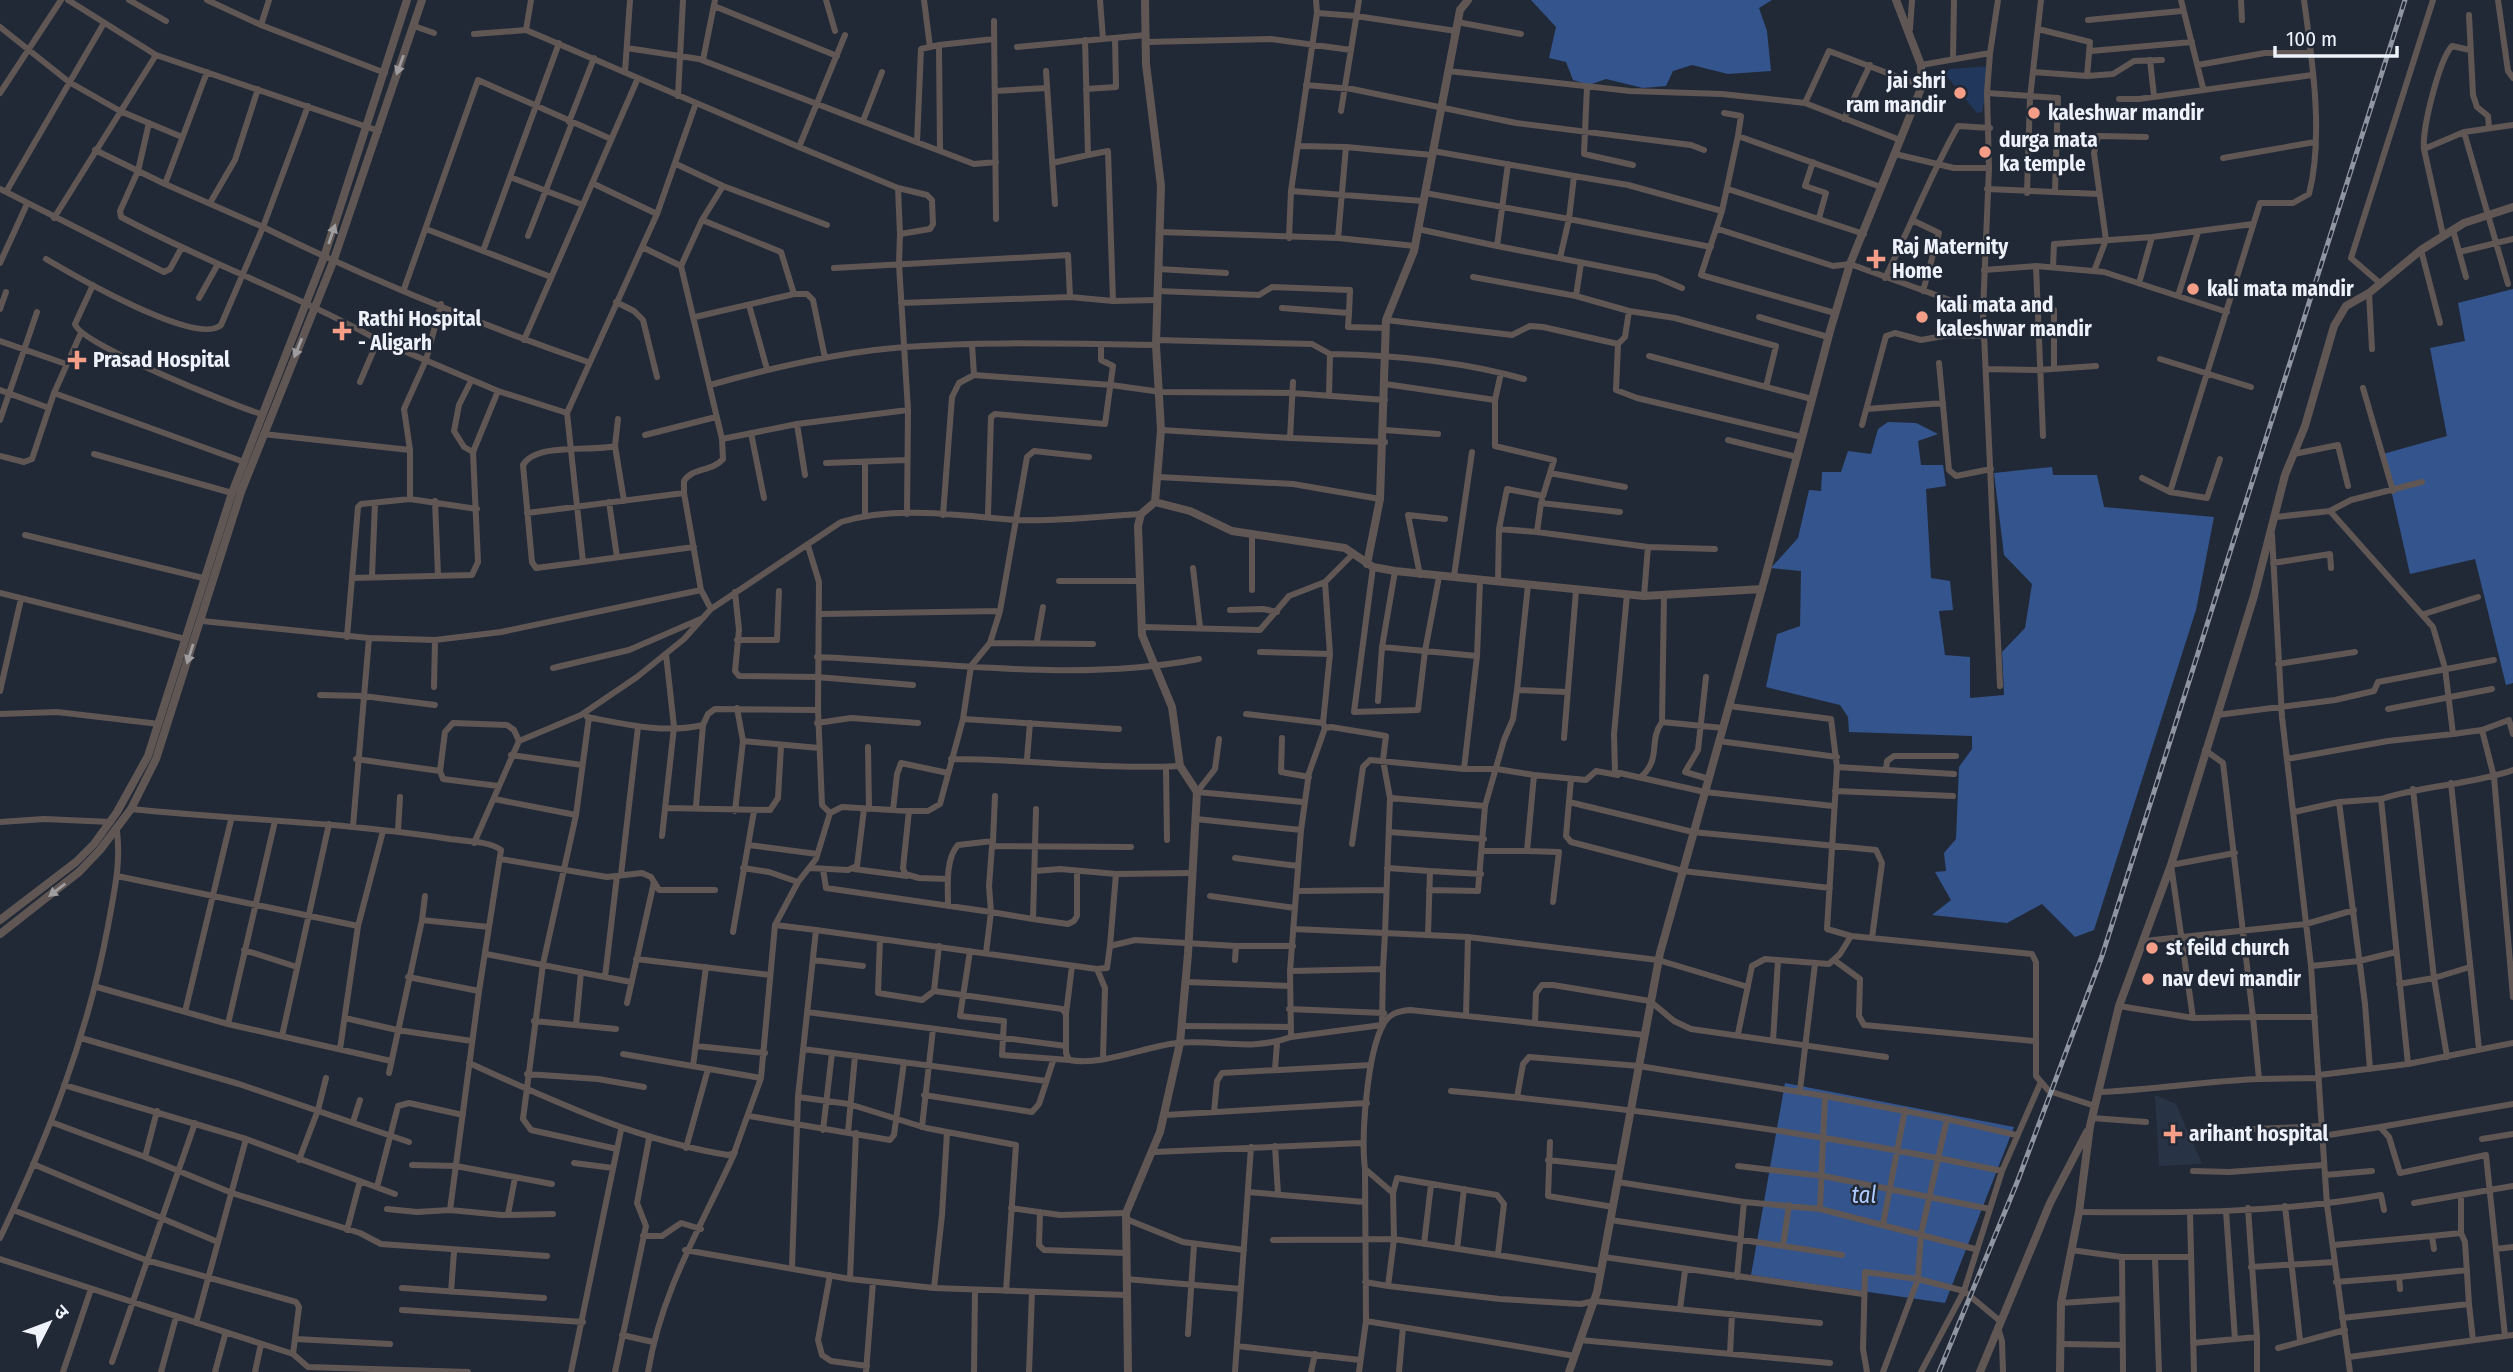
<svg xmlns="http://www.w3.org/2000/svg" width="2513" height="1372" font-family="'Fira Sans Condensed','Noto Sans Devanagari',sans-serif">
<rect width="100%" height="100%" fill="#222936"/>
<path fill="#283345" d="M2155 1095 2176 1104 2202 1164 2159 1166Z"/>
<path fill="#22375c" d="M1991 66 1982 112 1977 113 1945 74 1950 69Z"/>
<path fill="#33548d" d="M1531 0H1772L1759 8 1767 31 1771 71 1728 74 1692 65 1673 71 1666 86 1643 88 1606 79 1589 85 1573 80 1566 62 1549 58 1556 27Z
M2513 289V683L2506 685 2475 559 2410 574 2383 454 2447 436 2430 348 2465 341 2458 303Z
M1888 422 1916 423 1938 434 1918 441 1921 465H1943L1946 486 1926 489 1931 578 1950 581 1953 610 1939 611 1945 655 1970 657V698L2004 695 2002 652 2025 628 2032 584 2004 555 1994 473 2052 467 2053 475H2097L2104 507 2214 517 2196 610 2094 930 2075 937 2042 904 2007 923 1932 915 1951 900 1935 872 1946 871 1944 853 1956 839 1959 767 1972 749V736L1849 732 1848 717 1840 705 1766 687 1777 634 1800 626 1801 571 1771 568 1798 538 1809 490 1821 491 1822 472H1841L1848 451 1871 454 1878 429Z
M1785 1083 2014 1127 1945 1303 1751 1275Z"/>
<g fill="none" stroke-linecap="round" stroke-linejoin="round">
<path stroke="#605755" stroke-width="6" d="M68 0 156 55 379 131
M129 0 166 21
M207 0 261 25 385 73
M826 0 835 31
M924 0 930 47
M1100 0 1103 39
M2181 0 2203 88
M2241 0 2242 20
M2498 0 2508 71 2513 78
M714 6 837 56
M1317 13 1356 16 1456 31
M2469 15 2473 95 2477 107 2488 116 2489 128
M2088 20 2181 11
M994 21 996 219
M1457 22 1521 34
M261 25 269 0
M414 26 434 33
M0 27 69 82 120 111 182 137
M1910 29 1912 0
M2038 29 2090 42 2087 76 2113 74 2134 61 2162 60
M526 30 531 0
M474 34 526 30 799 147 898 188 927 195 932 200 933 224 930 229 900 234 899 264 908 410 907 514
M1085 40 1088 155 1108 151 1113 301 1158 300
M1146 42 1271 39 1351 50 1359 0
M939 45 994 39
M1017 47 1146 35
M627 48 699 59 974 164 996 162
M2470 50 2452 46C2439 60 2422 129 2424 149L2464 132 2513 125
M2091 51 2192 42
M1953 58 1954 0
M703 60 715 0
M2150 60 2154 96
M1921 65 1990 53 1998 0
M2198 65 2265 53H2311
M1046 71 1055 204
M1448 71 1630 91 1722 94 1805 103 1900 140
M625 72 630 0
M2033 72 2087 76
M1306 85 1352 89 1516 123 1691 145 1704 150
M1587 87 1584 154 1633 165
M1086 89 1116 87 1115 38
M995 91 1047 88
M0 93 61 0
M1987 93 1990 53
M678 96 683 0
M2119 99H2139L2312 75
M1805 103 1829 51 1922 86
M308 106 263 227C366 278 479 324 588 362
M1341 111 1351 50
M1724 113 1741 116 1738 136 1881 187
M1844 119 1870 65
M863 121 882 72
M569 122 594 58
M149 123 138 171 120 211 121 217C205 262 295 294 378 340
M2464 132 2508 284
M917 142 921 49 939 45 940 151
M1298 146 1346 147
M799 147 845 35
M2424 149 2443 235
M95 150 165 184
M1433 151 1574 176 1569 219 1711 247
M1895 154 1954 168H1989
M2223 158 2315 142
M1813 162 1805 186 1826 193 1819 218
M1052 163 1088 155
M676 164 723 186 702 220 681 266 722 439 723 459C712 472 693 467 684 481V493L701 590 711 609
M1508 164 1497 246 1656 277 1682 288
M1574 176 1628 185 1722 211 1738 136
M510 177 583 205
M592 183 657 214
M723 186 827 225
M898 188 900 234
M0 189 164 272 170 269 182 247
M1728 189 1864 234
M1987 189 2099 194
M1291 191 1423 201
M6 192 104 23
M1425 193 1569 219 1560 258
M2027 193 2030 98 2041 0
M210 203 235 160 258 89
M1722 211 1701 275 1835 313
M54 218 156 55
M702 220 781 252 794 294
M1914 221 1939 233 1923 291
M426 229 551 277
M1418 229 1497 246
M1718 229 1833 266 1850 264 1983 312
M2453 230 2466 277
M1160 232 1338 238 1415 246
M528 236 572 123
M1289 238 1291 191 1317 13 1316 0
M1338 238 1346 147 1432 155
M642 247 681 266
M2421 250 2440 323
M483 251 559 43
M2459 252 2513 239
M46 259C73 275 197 347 221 325L263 227 165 184 207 72
M0 263 27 204
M2036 266 2043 436
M2053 267 2054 244 2152 237 2253 224
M834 268 1068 255 1070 297
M1159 269 1226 273
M1984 270 2036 266 2104 272 2227 312
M2094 271 2106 240 2094 153 2098 136 2146 137
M1473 277 1576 296 1581 263
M1885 278C1910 228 1930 175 1958 126L1990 128
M2139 283 2152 237
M2381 284 2351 258 2433 0
M93 285 75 324C79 344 235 406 261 414
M404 289 478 80 611 139
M1158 291 1259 295 1272 287 1350 290 1349 313
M2369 293 2372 349
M1576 296 1629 311 1675 318 1776 346 1766 387
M2178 296 2198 232
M199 298 218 264
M616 302 634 311 643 320 657 377
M901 303 1070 297 1113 301
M441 304 426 360 404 409 410 450V499L477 509
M749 305 767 369
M1282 308 1349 313 1348 327 1386 328
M0 309 6 292
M2054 310V369
M1629 311 1625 337 1618 344 1616 390 1637 398 1802 437
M695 317 794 294H807L813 300 825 358
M1759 317 1828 337
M1386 320 1512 335 1530 326 1543 327 1618 344
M524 340 638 78
M1156 340 1312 344 1330 354
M0 341 66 364
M1649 356 1812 399
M2160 359 2251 387
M1939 363 1949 470 1956 476 1991 469
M1987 369 2038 370 2096 366
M974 375 1111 385 1161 392 1292 393 1385 400
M471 381 459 405 454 431 464 447 473 452
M360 382 378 340 498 391
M1293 382 1290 438 1385 442
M1385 384 1495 400
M710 385C774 367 839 352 905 347 988 341 1073 344 1156 345
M2363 388 2393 491
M0 390 49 408
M54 393 244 462
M1329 396 1330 354C1396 355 1461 361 1524 379
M1867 409 1943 403
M0 420 37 312
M797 424 805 475
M1862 425 1886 336 1895 333 1921 340 1949 335 1983 336
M1161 430 1290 438
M1385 430 1438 434
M751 433 764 498
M263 434 410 450
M645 435 716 417
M722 439 797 424 908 410
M1728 440 1797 457
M615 446 624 501
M94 454 232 493
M2294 454 2338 445 2348 486
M0 456 24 462 32 459 54 393 81 333
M865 462V515
M826 463 906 460
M1550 473 1625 487
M1158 477 1293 484 1380 499
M2142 478 2170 492 2207 498 2220 459
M2170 492 2260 203H2293L2309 194C2324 136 2312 59 2304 0
M1542 500 1541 503 1620 512
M435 501 438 575
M609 502 617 557
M1541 503 1537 532 1648 547 1715 549
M2330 511 2351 500 2422 482
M527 513 684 493
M943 515 952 397 959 383 974 375 972 344
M988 515 991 417 995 414 1105 424 1113 366 1101 360V345
M2276 517 2330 511 2433 627 2445 668 2453 734 2482 730
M1499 529 1537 532
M25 535 203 578
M2272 535 2282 717 2311 966 2327 1205 2350 1372
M694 547 583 562 567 413 657 214 696 103
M583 562 536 568 532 562 523 465C536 442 594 452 615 446L618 419
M2273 563 2330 554 2331 568
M1373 567 1354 712 1418 710 1425 651 1382 647
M1193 568 1200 627
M1420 575 1408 515 1445 519
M372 576 375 503
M1454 576 1472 452
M1439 577 1425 651 1477 656
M352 578 472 575 478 562 473 452 498 391 567 413
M1059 581H1138
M1480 581 1477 656 1464 769H1497L1534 775 1527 851 1559 852 1553 902
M1498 581 1499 529 1507 489 1543 496 1554 460 1495 446V400L1501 373
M1528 585 1517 690 1567 692
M1252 590V535
M735 592 739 630 735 671 739 676 817 677 913 685
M0 593 185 639
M1627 594 1614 734 1615 772 1705 792 1833 806
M1644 596 1648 547
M1230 610 1263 609 1277 612
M820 614 1000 611
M2424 614 2478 597
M202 621 369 638 435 640 501 632 701 590
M1142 627 1260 630 1289 596 1325 582
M347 637 358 507 361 504 410 499
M737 640H777L779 591
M1037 641 1043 607
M990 643 1093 644
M1260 652 1330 654
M817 657C943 662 1074 683 1199 659
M2278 664 2355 652
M553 668 629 650 703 618
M1706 677 1698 750 1685 772 1709 779
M2000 686 1983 312 1989 168 1987 93 2058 98 2055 191
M434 687 435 640
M0 691 21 599
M320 695 363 696 435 705
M1378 701 1382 647 1395 571
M1729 706 1831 719 1837 767 1827 929 1851 936 2032 954 2036 962V1076L2049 1091 2095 1106
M2388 709 2492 689
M818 710 822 805 830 813
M0 714 57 712 159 724
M1246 714 1323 723
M2217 715 2335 700 2374 691 2378 682 2494 660
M587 717C624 724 665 734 703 725L708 714 715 709 818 710 819 582 808 546
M589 717 576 815 543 964 523 1119 531 1130 617 1149
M963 719 1119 729
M1662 722 1664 595
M817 723 851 718 918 723
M1325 728 1323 723 1330 654 1325 582 1354 553
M2513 734 2509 720 2482 730 2494 777 2513 997
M1282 738 1281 772 1309 777
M1564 738 1576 591
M743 741 819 748
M1719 741 1837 757
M868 747 869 809
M2205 750 2223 763 2253 1017H2315
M511 755 582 765
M356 759 440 771
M951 759C1027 759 1104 770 1180 766
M1027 759 1030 723
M2287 759 2388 741 2453 734
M1166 767 1167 840
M1837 767 1954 774
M1886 770 1887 761 1894 756H1956
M1534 775 1586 780 1596 771 1618 775
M1641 777C1662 758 1648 741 1662 722L1723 728
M1571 779 1566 836 1571 842 1683 871 1830 888
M2451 783 2479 1049
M498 786 443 779 440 771 445 732 453 723 507 725 514 730 519 741
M2413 789 2434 978 2470 967
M1835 791 1953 796
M1197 792 1303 802
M1197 792 1215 769 1219 739
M1390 798 1385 933 1468 937 1466 1016
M494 799 576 815
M1569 802 1693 832 1876 850 1882 863 1872 938
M2339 802 2365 1004 2370 1069
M696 806 703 725
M665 808 770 810 778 798 781 746
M131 809C238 820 344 822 450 839 465 841 489 841 501 850L479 991 450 1210
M893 810 897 774 901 763 948 773
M735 811 743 741 737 708
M909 811H928L940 804 963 719 971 666 990 643 1000 611 1027 457 1034 451 1089 457
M2294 812 2339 802 2381 799
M1196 819 1301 830 1290 971 1291 1037 1382 1025 1383 969 1290 971
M0 822 44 819 111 822
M353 826 369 638
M1301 830 1309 773 1325 728 1331 727 1386 736 1383 760 1390 798 1485 806
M398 831 400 797
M1389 832 1484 839
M662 836 674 727 666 654
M993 841 995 796
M474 843 519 741 581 715 637 677 684 639 711 609 841 522C897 505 960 516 1018 520 1058 522 1101 516 1141 514
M1352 844 1363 767 1370 760 1464 769
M749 845 817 854
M1483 851H1527
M1235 858 1298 866
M501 859 607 877 642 873 651 877 659 890H715
M743 868 769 872 798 882 816 859 830 813 842 807 909 811 903 868 905 874 919 878 948 879
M810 868 848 870 857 866 864 809
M1387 868 1430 871 1428 935
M823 869 826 888 991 912 989 886 992 846
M854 869 907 876
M1035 871 1060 869 1116 874
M1430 871 1481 874
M621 875 638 727
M117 876 358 926
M1429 890 1478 891 1485 806 1504 740 1513 719 1517 690
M1298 891 1386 890
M1210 896 1295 908
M948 906C948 888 945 859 958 845L993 841 992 846 1131 847
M1033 919 1068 924 1074 921 1077 916V873
M422 920 425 896
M775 925 816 930
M1293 929 1385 933 1383 969
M733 932 754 811
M1468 937 1658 960 1748 987
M880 939 878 993 922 1000 934 991
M2144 941 2306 924 2354 910
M939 946 934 991 1062 1009 1066 1014V1053L1069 1060C1103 1066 1143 1047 1177 1043 1216 1039 1250 1052 1291 1037
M1110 946 1116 874 1191 873
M1236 946H1293
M244 950 297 967
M970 951 960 1016 1004 1021 1002 1055 1069 1060
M986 953 991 912 1033 919 1036 809
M486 954 631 982
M636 959 770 975
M813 960 863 966
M1834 960 1860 979 1859 1016 1864 1025 2035 1041
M2311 966 2359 961 2396 952
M1097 969 1105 988 1103 1058
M408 977 479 991
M605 977 617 876
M1186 982 1290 986
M2399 984 2434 978 2447 1057
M97 987 228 1024 391 1061
M627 1003 654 882
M2119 1006 2193 1018 2253 1017 2259 1079 2319 1078
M1289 1009 1384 1013
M185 1012 231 820
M807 1012 1066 1046
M1066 1014 1072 966
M345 1018 397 1030 472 1041
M2193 1018 2171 865 2235 853
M534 1021 616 1029
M1535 1023 1536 993 1542 985H1553L1650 1001 1674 1021 1691 1029 1886 1057
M228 1024 275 821
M576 1025 581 972
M1181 1026 1290 1027
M1738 1034 1752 966 1765 959 1829 964 1840 954 1851 936
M282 1036 329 824
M81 1038 239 1084 409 1142
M1773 1041 1778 960
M696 1046 765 1053
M340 1049 358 926 383 831
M803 1049 1046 1081
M623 1054 761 1078
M469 1063C554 1101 635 1140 728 1155L734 1153 761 1078 775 925 798 882
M2408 1064 2381 799C2424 785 2470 785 2513 770
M693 1066 706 967
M1275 1070 1277 1043
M389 1073 422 920 489 927
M527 1074 598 1079 644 1087
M2319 1075 2408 1064 2513 1043
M64 1085 246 1139 196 1323
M1800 1090 1815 964
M1451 1091C1636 1108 1820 1133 2002 1171
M2099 1092C2153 1090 2205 1081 2259 1079
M924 1095 1032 1112 1039 1104 1053 1061
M798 1097 849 1104 926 1128 1016 1145 1006 1291
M1517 1097 1523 1064 1529 1057 1639 1066 1825 1096
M157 1111 145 1157 232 1193 360 1233 381 1244 547 1256
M1214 1112 1217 1081 1222 1073 1371 1065
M1165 1115 1367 1103
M749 1116 890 1140 894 1135 904 1062
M2092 1118 2146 1122
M1947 1119 2016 1135
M51 1122 145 1157
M353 1122 360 1100
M922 1127 933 1029
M2380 1127 2513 1104
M823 1130 832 1053
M848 1132 855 1056
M2195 1132 2322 1126
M2322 1136 2380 1127 2389 1137 2400 1173 2486 1155 2505 1336
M246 1139 395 1194
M2482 1139 2513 1134
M1550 1142 1548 1196 1613 1207
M1275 1146 1278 1194
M686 1148 708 1069
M1154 1152 1362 1143
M299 1160 318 1110 326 1078
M1548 1160 1620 1168
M574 1163 613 1168
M33 1164 218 1242
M412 1165 456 1166 552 1184
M1738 1166 1823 1176 1990 1209
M2193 1171 2229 1172 2324 1165
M2325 1175 2372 1171
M1618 1182 1744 1202 1820 1209 1975 1249
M377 1187 398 1106 409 1103 463 1115
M1248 1192 1364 1202
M1393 1193 1397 1178 1497 1195 1504 1204 1498 1254
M2461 1196V1233L2465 1242 2469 1304
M2414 1203 2513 1186
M2285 1206 2300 1340
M1011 1208 1060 1215 1126 1213
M2248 1208 2257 1337
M387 1209 417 1212 450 1210 502 1215 553 1214
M1820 1209 1825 1096 1947 1119 1921 1234 1918 1279 1883 1372
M13 1210 146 1260 296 1302 299 1307 293 1354
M2226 1211 2235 1339
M1040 1212 1039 1245 1044 1250 1126 1253
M2079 1212C2180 1213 2282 1213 2381 1195L2384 1210
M2190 1213 2194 1372
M508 1214 515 1178
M1126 1219 1183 1242 1244 1250
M1611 1220 1842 1255
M1883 1224 1905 1110
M347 1230 360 1181
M643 1236H662L681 1223 701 1229
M2432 1236 2461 1233
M0 1238C48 1137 88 1035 108 926 114 892 121 865 117 831
M1273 1240 1394 1239 1388 1286 1500 1299 1581 1304 1594 1301 1820 1323
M1424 1244 1431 1185
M2334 1245 2432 1236 2434 1249
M1783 1246 1789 1205
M1457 1249 1464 1189
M2496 1249 2513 1247
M685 1250 850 1279 934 1288 1126 1295
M2071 1250 2122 1257 2123 1372
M1604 1257 1863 1294
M2122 1257H2189
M2155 1258 2159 1372
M0 1259 293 1354 308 1367 468 1372
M792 1267 798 1097 816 930 1097 969 1107 968 1110 946 1135 940 1236 946 1235 960
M2251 1267 2335 1262
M1601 1271 1394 1239 1393 1193 1365 1169C1361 1137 1367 1054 1383 1025 1389 1013 1399 1011 1410 1010L1645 1035
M830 1275 818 1340 822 1355 831 1361 867 1366
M1737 1277 1744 1202
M2399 1277 2467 1270
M850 1279 856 1133
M1126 1279 1241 1289
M1365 1282 1388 1286
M2336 1282 2399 1277 2400 1289
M402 1288 544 1298
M934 1288 942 1215 947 1133
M451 1292 454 1252
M2061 1303 2121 1299
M1680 1309 1685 1271
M402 1310 583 1322
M2342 1318 2469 1304 2473 1340
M1366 1321 1575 1356
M1999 1331 2002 1341 2003 1372
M1188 1334 1194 1245
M622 1335 653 1342
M296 1339 390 1344
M1580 1340 1830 1363
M2193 1343 2257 1337V1372
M2062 1344 2122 1345
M1237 1346 1360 1360
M2278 1348 2345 1330
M1730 1354 1732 1314
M2349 1357 2513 1335
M112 1362 195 1123
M63 1372 91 1289
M161 1372 176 1317
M215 1372 225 1335
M255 1372 261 1344
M571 1372 621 1130
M615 1372 646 1226 637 1203 649 1139
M648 1372C662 1288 701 1228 735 1152
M866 1372 873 1282
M974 1372 975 1290
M1029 1372 1032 1292
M1235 1372 1251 1147
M1311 1372 1315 1354
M1359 1372 1366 1321 1365 1169
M1399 1372 1403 1327
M1867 1372 1863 1349 1865 1272 1918 1279 1964 1291 2000 1321
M1921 1372 1964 1291 2002 1171 2040 1084"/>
<path stroke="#605755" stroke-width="8" d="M1155 502 1190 511 1232 531 1345 548 1373 567 1395 571 1644 596 1762 589
M1367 564 1380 499 1386 320 1414 251 1460 10 1468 0
M0 920 76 862 94 844 117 812 148 756 232 493 324 257 407 0
M0 934 79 872 100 850 131 809 156 759 241 492 333 262 422 0
M1128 1372 1126 1213 1160 1132 1180 1043 1188 954 1197 792 1180 766 1172 707 1142 635 1138 526 1141 514 1155 502 1161 430 1156 345 1161 186 1146 64 1145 0
M1569 1372 1597 1292 1660 953 1766 574 1830 331 1850 264 1922 86 1921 65 1896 0
M1980 1372 2050 1203 2087 1132
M2060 1372 2061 1303 2079 1212 2090 1126 2119 1006 2171 865 2254 596 2285 475 2305 426 2334 326 2346 306 2369 293 2421 250 2464 223 2513 207"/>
<g stroke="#9096a1" stroke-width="5">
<path id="rail" d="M1939 1372 2018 1180 2102 956 2405 0"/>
</g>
<use href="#rail" stroke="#222936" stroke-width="2.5" stroke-dasharray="8" stroke-linecap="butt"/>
</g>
<defs><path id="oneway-solid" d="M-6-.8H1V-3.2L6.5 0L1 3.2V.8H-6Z" transform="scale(1.75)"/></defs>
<g fill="#9f9da0">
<use href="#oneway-solid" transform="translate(400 65) rotate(110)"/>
<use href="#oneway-solid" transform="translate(332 234) rotate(-71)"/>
<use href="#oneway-solid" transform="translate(298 348) rotate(112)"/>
<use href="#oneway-solid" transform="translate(190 654) rotate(108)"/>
<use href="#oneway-solid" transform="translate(57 890) rotate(142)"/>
</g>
<g fill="#f49e88" stroke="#222936" stroke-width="2.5">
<circle cx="1960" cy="93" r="7"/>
<circle cx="2034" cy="113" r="7"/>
<circle cx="1985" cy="152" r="7"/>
<path d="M1872.5 248.5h7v7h7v7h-7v7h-7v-7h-7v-7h7z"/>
<circle cx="2193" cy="289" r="7"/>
<circle cx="1922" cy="317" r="7"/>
<path d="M338.5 320.5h7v7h7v7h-7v7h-7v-7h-7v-7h7z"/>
<path d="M73.5 349.5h7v7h7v7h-7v7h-7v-7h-7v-7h7z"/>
<circle cx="2152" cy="948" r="7"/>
<circle cx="2148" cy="979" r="7"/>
<path d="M2169.5 1123.5h7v7h7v7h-7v7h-7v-7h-7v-7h7z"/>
</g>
<g text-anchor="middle" stroke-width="5" stroke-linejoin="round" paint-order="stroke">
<g font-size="21" font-weight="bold" fill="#edf2fb" stroke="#222936" text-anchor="start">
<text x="1946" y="88" text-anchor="end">jai shri<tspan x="1946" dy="24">ram mandir</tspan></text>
<text x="2048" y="120">kaleshwar mandir</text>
<text x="1999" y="147">durga mata<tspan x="1999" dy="24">ka temple</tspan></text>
<text x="1892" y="254">Raj Maternity<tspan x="1892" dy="24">Home</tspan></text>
<text x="2207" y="296">kali mata mandir</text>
<text x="1936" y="312">kali mata and<tspan x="1936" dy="24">kaleshwar mandir</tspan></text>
<text x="358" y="326">Rathi Hospital<tspan x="358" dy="24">- Aligarh</tspan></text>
<text x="93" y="367">Prasad Hospital</text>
<text x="2166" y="955">st feild church</text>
<text x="2162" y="986">nav devi mandir</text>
<text x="2189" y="1141">arihant hospital</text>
</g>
<g font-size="23" font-style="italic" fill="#adcbfe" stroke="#222936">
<text x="1864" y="1203">tal</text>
</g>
</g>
<g transform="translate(49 1323) rotate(48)" stroke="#222936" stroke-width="5" paint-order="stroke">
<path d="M0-5L12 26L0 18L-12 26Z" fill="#edf2fb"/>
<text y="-10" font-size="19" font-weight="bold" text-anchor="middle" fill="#edf2fb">उ</text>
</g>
<path d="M2275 46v10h122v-10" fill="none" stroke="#edf2fb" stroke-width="3.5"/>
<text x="2286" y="46" font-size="21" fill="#edf2fb" stroke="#222936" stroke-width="5" paint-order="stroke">100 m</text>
</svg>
